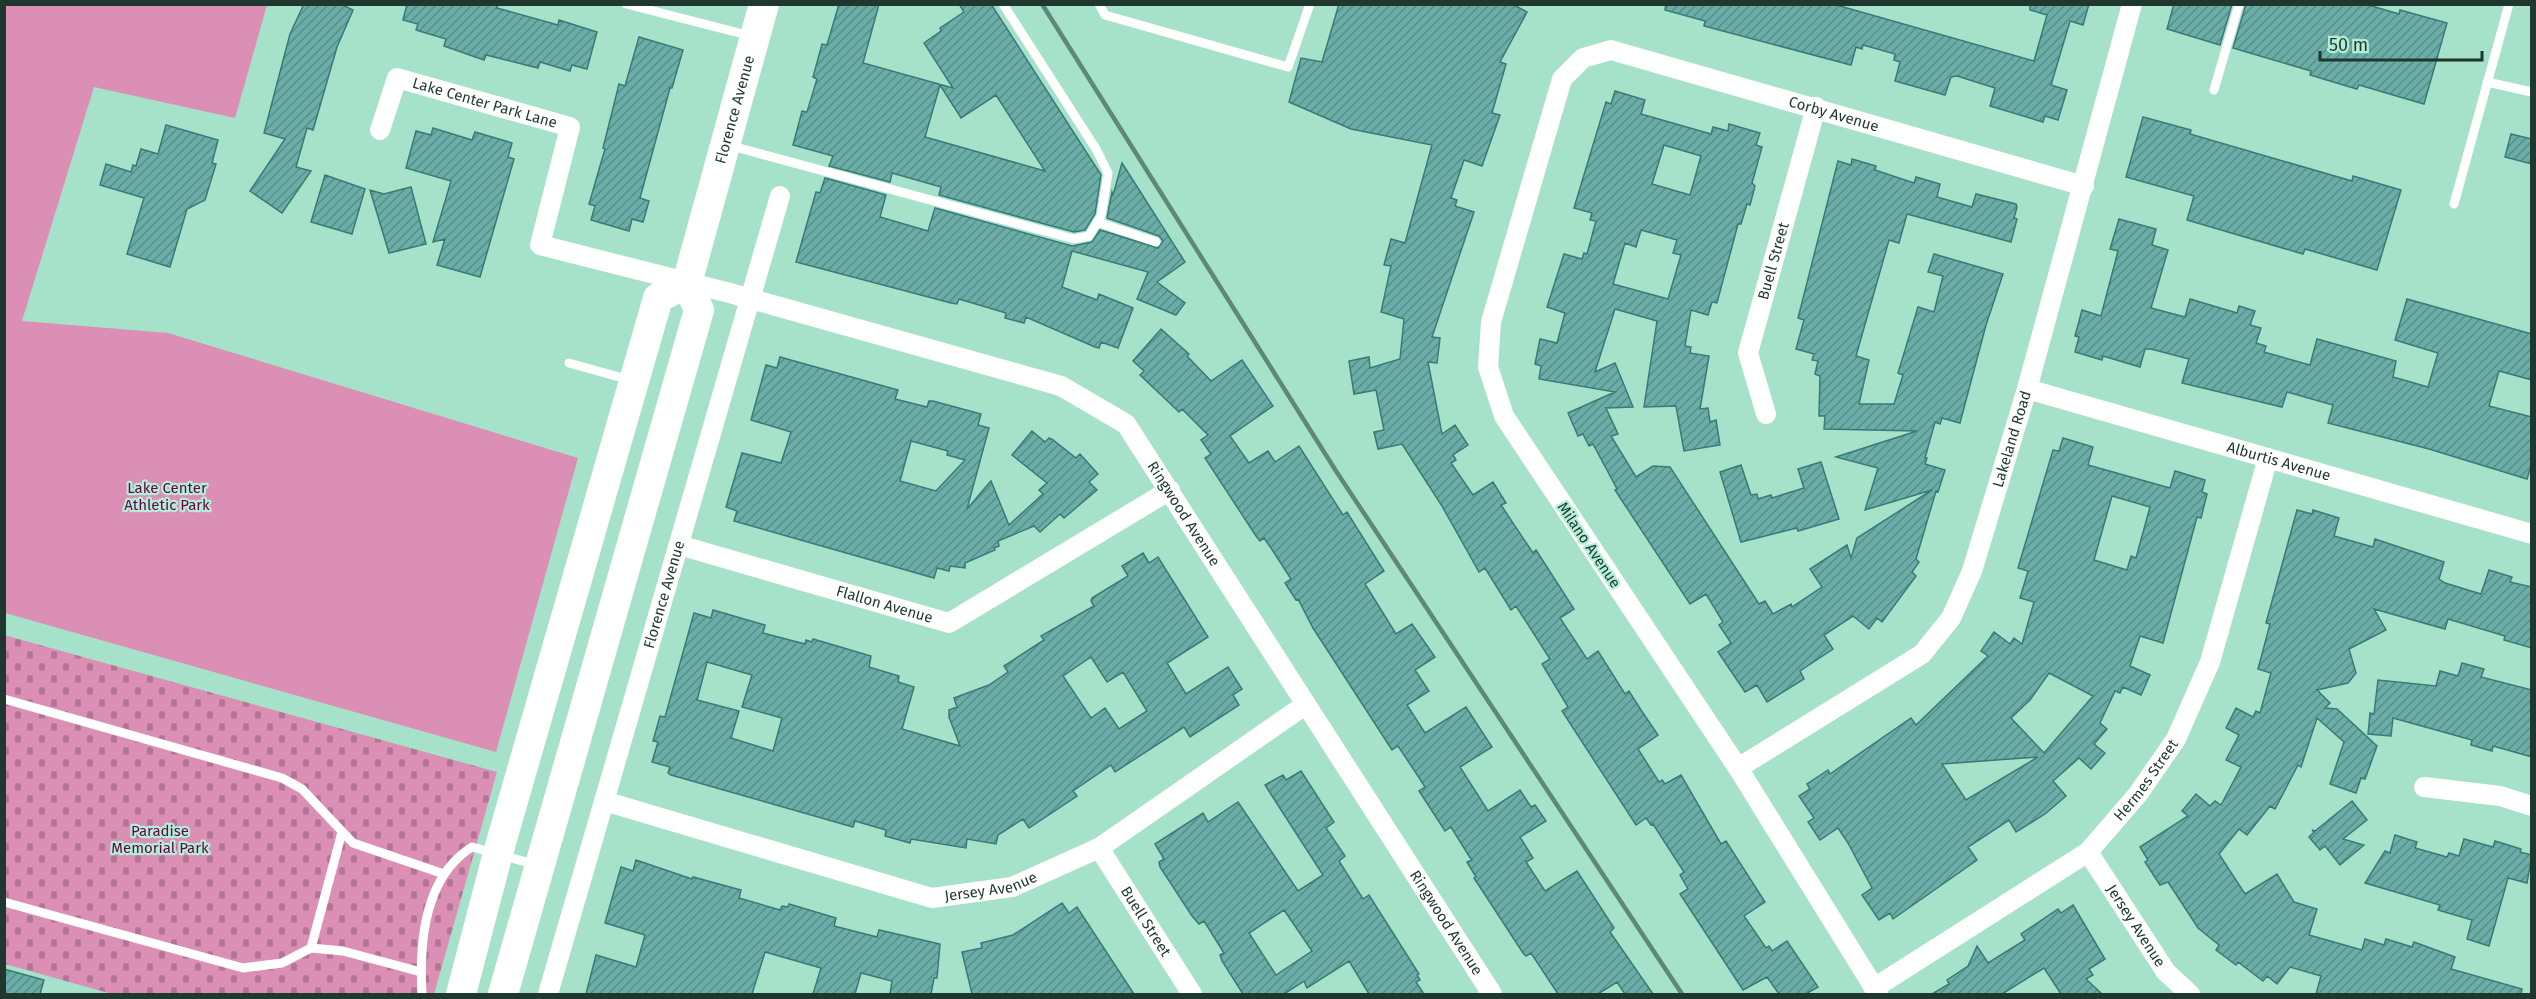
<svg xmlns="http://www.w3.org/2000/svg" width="2536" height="999" font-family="'Fira Sans',sans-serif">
<defs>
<pattern id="cemetery-stones" width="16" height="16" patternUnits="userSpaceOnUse" patternTransform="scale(1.5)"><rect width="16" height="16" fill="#dc8fb5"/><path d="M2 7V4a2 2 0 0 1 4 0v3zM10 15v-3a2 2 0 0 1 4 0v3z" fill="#b27694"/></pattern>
<pattern id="building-hatch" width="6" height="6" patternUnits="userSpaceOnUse" patternTransform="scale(1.5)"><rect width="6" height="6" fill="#6baea8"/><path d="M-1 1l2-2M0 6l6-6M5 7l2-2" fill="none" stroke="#578e89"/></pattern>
</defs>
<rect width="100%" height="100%" fill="#a6e1ca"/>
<path fill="url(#cemetery-stones)" d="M4 635 497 772 434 994H112L5 964Z"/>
<path fill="#dc8fb5" d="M4 5H267L235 118 94 87 22 321 168 333 578 458 496 752 5 613Z"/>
<path fill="url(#building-hatch)" stroke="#387b76" stroke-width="1.5" fill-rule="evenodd" d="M304 4H341L353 10 337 47 313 130 307 128 296 167 311 171 282 213 250 191 285 139 264 133 290 34Z
M407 4H498L497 8 558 25 559 20 597 32 587 69 572 65 570 71 540 62 538 68 486 55 484 60 444 46 446 39 416 30 418 24 403 20Z
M839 4H879L863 63 953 88 924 43 941 31 940 28 964 12 959 4H991L1101 175 1095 214 1085 230 1074 232 939 195 941 187 892 173 890 182 829 166 833 156 793 145 802 111 807 112 817 79 813 77 822 44 827 45ZM940 85 961 118 996 95 1045 171 925 137Z
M1339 4H1512L1527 12 1500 62 1506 64 1492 113 1500 115 1482 166 1464 160 1451 198 1457 200 1455 206 1474 212 1432 337 1440 338 1437 363 1428 362 1442 434 1455 425 1468 445 1453 455 1456 460 1451 463 1473 495 1493 482 1506 503 1501 505 1533 553 1536 550 1574 609 1560 618 1587 659 1598 651 1625 694 1629 691 1641 710 1658 735 1638 749 1659 782 1662 780 1665 784 1681 775 1721 844 1726 841 1765 902 1744 916 1766 948 1769 946 1772 951 1787 941 1818 987 1806 994H1779L1767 977 1743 990 1680 894 1688 889 1680 875 1684 872 1653 824 1651 825 1646 818 1636 825 1562 711 1568 707 1542 664 1550 659 1516 606 1511 610 1485 568 1479 572 1442 506 1402 444 1378 449 1374 432 1384 430 1376 390 1354 394 1349 361 1369 357 1370 368 1400 359 1404 319 1381 312 1391 266 1384 265 1391 239 1405 243 1432 145 1351 129 1289 102 1301 58 1322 62Z
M1666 4H1833L2034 61 2047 15 2030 10V4H2089L2083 25 2070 21 2051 85 2067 90 2058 120 2045 116 2043 122 1990 106 1995 88 1957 76 1951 77 1945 95 1895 81 1900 62 1894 60 1895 54 1863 45 1862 49 1856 47 1851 65 1704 26 1705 21 1665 10Z
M2174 4H2232L2220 45 2167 29Z
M2246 4H2365L2399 14 2400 10 2447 23 2424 104 2359 85 2357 89 2310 75 2311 71 2233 48Z
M639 37 683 50 672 88H670L640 198 649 201 643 222 632 219 629 231 591 220 595 206 589 204 605 149 603 148 619 84 625 86Z
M1615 91 1645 100 1641 114 1711 134 1713 127 1728 131 1729 124 1760 133 1756 145 1762 147 1752 183 1755 186 1750 205 1747 204 1741 224H1738L1717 303 1712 302 1708 315 1691 310 1685 346 1691 347 1690 353 1709 356 1700 409 1708 408 1710 422 1716 420 1720 445 1684 451 1676 406 1644 407 1657 321 1615 309 1595 372 1615 363 1633 407 1606 408 1618 434 1611 436 1636 477 1653 466 1670 467 1759 604 1765 601 1773 614 1791 604 1792 607 1822 587 1810 569 1847 545 1851 558 1857 538 1932 490 1865 510 1878 468 1836 457 1917 431 1824 429 1825 416H1819L1820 376 1815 374 1818 361 1812 360 1814 354 1796 349 1804 320 1798 318 1838 161 1851 165 1852 159 1876 166 1875 170 1914 183 1916 177 1940 184 1937 197 1972 207 1976 194 2016 204 2017 207 2014 218 2017 219 2011 242 1907 214 1899 243 1889 240 1856 356 1869 360 1859 404H1894L1903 375 1898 373 1918 307 1934 312 1943 276 1928 272 1934 254 2003 274 1986 325 1960 423 1942 418 1940 424 1935 422 1925 458H1927L1925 464 1945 470 1938 492 1936 491 1916 559 1919 562 1912 572 1916 576 1882 622 1877 618 1869 629 1853 616 1824 635 1833 649 1800 671 1804 679 1767 702 1757 685 1745 692 1718 652 1731 643 1719 625 1723 622 1706 594 1690 604 1615 490 1617 489 1593 444 1589 446 1583 434 1578 436 1568 413 1615 392 1539 379 1541 366 1535 364 1540 339 1557 343 1565 313 1547 307 1564 254 1582 259 1584 253 1587 254 1596 221 1590 220 1592 213 1574 208 1606 102 1611 104ZM1664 145 1701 156 1690 195 1652 184ZM1641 230 1677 240 1673 253 1681 255 1668 299 1613 284 1625 243 1636 247Z
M2143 117 2191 130 2190 134 2352 181 2353 176 2401 190 2377 270 2305 249 2303 254 2187 220 2194 196 2126 177Z
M166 125 218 140 212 163 216 164 205 200 187 209 170 267 127 254 144 198 100 185 106 164 131 172 133 165 136 166 141 149 158 154Z
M433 128 472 140 475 132 512 143 508 157 514 159 480 277 437 265 445 239 433 242 451 181 406 168 416 131 431 135Z
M2511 134 2532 139V164L2505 157Z
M1122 163 1185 262 1157 282 1185 303 1176 315 1137 299 1148 272 1072 251 1062 287 1097 300 1099 294 1133 308 1118 348 1101 342 1099 348 1095 347 1026 317 1024 323 1005 318 1006 313 959 299 957 304 951 303 796 262 816 192 820 193 825 178 886 195 880 217 928 231 935 208 1072 246 1092 242 1100 230 1158 248 1163 241 1159 236 1107 218 1112 192 1113 195Z
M325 175 365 189 352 234 311 222Z
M411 187 426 244 389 253 370 190 384 194Z
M2119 219 2156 229 2152 245 2168 250 2151 308 2185 317 2190 299 2237 313 2239 306 2255 311 2250 325 2261 328 2256 343 2266 346 2264 352 2310 365 2317 339 2396 361 2393 377 2428 387 2438 353 2395 340 2407 299 2532 334V380L2499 371 2489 406 2532 417V463L2527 479 2429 449 2328 423 2333 405 2287 392 2282 407 2182 383 2189 359 2151 349H2145L2140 367 2103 356 2102 360 2075 352 2079 337 2075 336 2082 310 2101 316 2118 251 2110 249Z
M1161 329 1189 354 1187 356 1211 381 1242 360 1273 406 1230 436 1249 463 1268 451 1275 462 1299 446 1343 515 1347 512 1384 571 1365 584 1396 634 1412 624 1435 657 1415 670 1429 691 1407 705 1425 733 1466 707 1492 747 1460 767 1488 811 1520 790 1531 807 1535 805 1546 821 1520 837 1533 858 1526 862 1545 891 1577 871 1614 928 1610 932 1653 994H1625L1617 982 1598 994H1558L1531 953 1526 956 1523 953 1474 878 1476 877 1467 862 1472 860 1469 856 1451 827 1445 831 1419 791 1425 787 1416 773 1398 746 1392 750 1313 628 1298 599 1296 600 1285 583 1291 579 1273 551 1264 538 1260 541 1256 536 1205 458 1211 454 1201 440 1208 435 1182 409 1179 412 1140 375 1144 371 1133 361Z
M780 357 898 390 895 399 927 407 929 401H933L981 414 978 425 989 428 967 509 991 481 1009 525 1043 494 1039 490 1047 483 1012 455 1032 431 1045 442 1049 438 1053 440 1076 458 1080 454 1098 474 1089 482 1097 490 1064 518 1060 514 1040 532 1034 526 998 541 999 546 994 548 995 550 965 563V568L950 566 949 571 937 568 934 578 734 521 737 511 726 507 742 453 781 463 791 432 751 420 766 365 777 368ZM911 441 948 451 947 455 965 460 936 491 900 481Z
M2063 438 2093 447 2088 465 2170 488 2175 471 2205 480 2202 492 2207 494 2201 518 2197 517 2163 643 2140 636 2130 666 2150 675 2141 695 2123 687 2120 693 2115 691 2100 723 2107 729 2094 744 2105 753 2091 769 2079 758 2053 781 2066 796 2045 814 2016 832 2009 820 1968 847 1977 860 1893 919 1890 913 1879 920 1862 895 1872 888 1848 843 1838 828 1820 840 1808 822 1814 818 1799 796 1810 789 1807 784 1828 770 1830 774 1911 718 1916 725 1988 656 1981 651 1994 632 2010 644 2014 638 2022 644 2034 602 2020 598 2028 571 2018 568 2053 450 2059 451ZM2112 496 2150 507 2136 558 2131 556 2127 570 2094 560ZM2049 673 2093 696 2044 753 2011 718 2030 700ZM2038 757 1966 800 1942 764Z
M1821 462 1839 519 1798 531 1797 528 1741 542 1720 472 1741 465 1751 495 1757 494 1758 499 1771 495 1772 498 1804 488 1798 469Z
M2297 510 2312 514 2313 510 2339 518 2334 536 2373 547 2375 539 2444 562 2439 579 2445 583 2481 594 2489 570 2512 577 2510 582 2532 587V648L2504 640 2505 636 2448 619 2445 629 2374 609 2386 630 2349 649 2356 673 2348 683 2317 690 2330 703 2325 708 2337 709 2377 746 2365 779 2361 778 2356 793 2330 784 2344 742 2317 718 2301 767 2298 765 2275 809 2270 806 2247 835 2239 829 2219 854 2245 894 2277 874 2294 902 2317 909 2309 935 2362 950 2365 939 2384 945 2386 939 2412 947 2414 942 2455 957 2451 969 2522 989 2521 994H2316L2321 976 2290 967 2277 984 2267 976 2263 981 2238 962 2236 965 2216 950 2219 945 2198 928 2168 882 2160 885 2145 862 2148 860 2140 847 2188 816 2182 811 2196 794 2210 806 2215 801 2221 805 2241 767 2226 760 2239 735 2226 728 2236 708 2253 717 2256 711 2260 713 2271 673 2258 669 2270 624 2266 623Z
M1143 553 1149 563 1158 557 1208 637 1167 663 1186 694 1228 667 1242 689 1233 695 1239 705 1190 737 1184 727 1115 772 1111 765 1073 791 1077 796 1029 828 1023 819 998 835 996 844 967 839 966 848 911 839 910 843 885 836 886 830 855 821 853 827 671 775 668 773 670 767 652 762 658 742 653 741 660 716 665 717 694 613 711 618 713 610 765 625 763 633 805 644 806 640 812 642 813 639 871 656 869 667 899 676 898 682 914 687 902 729 960 746 949 717V710L957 707 954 698 989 685 1008 672 1004 666 1044 640 1041 636 1094 606 1091 601 1092 598 1128 576 1122 566ZM1091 657 1107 682 1123 672 1147 711 1119 729 1105 708 1091 718 1063 676ZM707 662 752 675 742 707 782 718 773 751 731 738 739 711 697 700Z
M2462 663 2484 669 2481 677 2532 690V757L2493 746 2492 751 2471 745 2472 740 2393 718 2391 736 2368 734 2370 713 2374 714 2378 680 2436 686 2440 671 2458 676Z
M1301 771 1334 822 1326 828 1345 856 1339 861 1363 899 1369 895 1419 974 1417 975 1420 980 1416 982 1424 994H1369L1349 961 1307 988 1304 981 1284 994H1243L1222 961 1220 955 1224 953 1204 921 1199 924 1192 916 1160 867 1159 862 1164 859 1155 844 1203 813 1208 822 1238 802 1298 891 1323 875 1265 785 1283 775 1286 780ZM1284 910 1312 951 1276 975 1249 933Z
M2352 801 2367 820 2343 839 2364 845 2340 865 2325 846 2320 850 2309 837 2314 832 2312 830 2315 831Z
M2395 835 2417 842 2415 848 2447 857 2449 853 2459 856 2464 839 2493 847 2495 841 2521 849 2520 852 2532 855 2527 883 2508 878 2489 946 2467 939 2472 920 2438 910 2440 905 2365 883 2385 851 2390 853Z
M636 860 692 879 693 877 741 890 739 898 780 910 782 906 788 907 789 904 836 918 834 926 877 937 879 930 940 944 937 978H934L931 994H890L892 981 861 973 855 994H813L821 968 765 952 752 994H586L596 955 636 967 645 935 605 923 621 867 633 871Z
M1062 903 1069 913 1077 907 1134 994H972L962 952 982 948 981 943 1013 935Z
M2073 905 2105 959 2089 969 2093 975 2086 979 2102 994H2061L2044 968 2002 994H1932L1949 984 1947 980 1968 966 1977 946 1988 963 2025 940 2021 934 2058 909 2061 913Z
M4 969 44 980 40 994H4Z"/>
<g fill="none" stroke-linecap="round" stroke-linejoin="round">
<path stroke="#fff" stroke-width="9" d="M626 4 751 36
M1099 4 1105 15 1288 67 1310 4
M2487 82 2532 92
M2214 90 2239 4
M728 145 1074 239 1089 236 1101 216 1108 173 1096 149 1003 4
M2454 204 2509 4
M1097 222 1156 242
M569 363 630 380
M4 699 282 778 302 789 353 843 444 874
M4 902 243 968 282 963 311 948 343 951 421 972
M311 948 342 832
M422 994C419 942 424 877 472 847L537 865"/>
<g stroke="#fff" stroke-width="20">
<path id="s1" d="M380 130 397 78 570 127 540 245 730 293 1061 386 1126 424 1492 994"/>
<path id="s2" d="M2027 389 2532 534"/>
<path id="s3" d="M1766 414 1748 353 1816 107"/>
<path id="s4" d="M679 545 949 623 1170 490"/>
<path id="s5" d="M1738 768 1922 654 1951 618 1972 571 2027 389 2132 4"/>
<path d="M2424 787 2500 796 2532 806"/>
<path id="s6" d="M604 801 932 898 1012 887 1099 848 1305 705"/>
<path id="s7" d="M1099 848 1192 994"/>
<path id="s8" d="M2088 852 2166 972 2190 994"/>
<path id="s9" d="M1874 988 2088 852 2138 794 2176 739 2210 662 2268 458"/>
<path id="s10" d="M548 994 780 196"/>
<path id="s11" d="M1878 994 1738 768 1504 416 1488 367 1491 322 1562 79 1583 58 1611 50 2084 186"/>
</g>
<g stroke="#fff" stroke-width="30">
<path d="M461 994 498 853 658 298 687 283"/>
<path id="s12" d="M503 994 699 310 687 283 764 4"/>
</g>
<path stroke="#5f8878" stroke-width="4.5" d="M1042 4 1336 471 1682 994"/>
</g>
<g text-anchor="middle" stroke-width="4.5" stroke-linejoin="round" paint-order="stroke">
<g font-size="15" fill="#1f372e" stroke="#b3eed7">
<text dy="5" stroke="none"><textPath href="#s1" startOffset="146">Lake Center Park Lane</textPath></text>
<text dy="5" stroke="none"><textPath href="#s12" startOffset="921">Florence Avenue</textPath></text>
<text dy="5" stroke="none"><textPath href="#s11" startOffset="1329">Corby Avenue</textPath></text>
<text dy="5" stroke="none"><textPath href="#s3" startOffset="159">Buell Street</textPath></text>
<text dy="5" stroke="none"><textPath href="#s5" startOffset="452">Lakeland Road</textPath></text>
<text dy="5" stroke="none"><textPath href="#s2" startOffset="262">Alburtis Avenue</textPath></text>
<text dy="5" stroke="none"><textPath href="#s1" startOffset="1078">Ringwood Avenue</textPath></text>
<text transform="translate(1589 545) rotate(56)" y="5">Milano Avenue</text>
<text dy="5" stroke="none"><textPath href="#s10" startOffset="416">Florence Avenue</textPath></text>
<text dy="5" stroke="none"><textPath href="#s4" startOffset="214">Flallon Avenue</textPath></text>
<text dy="5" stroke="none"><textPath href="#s9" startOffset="346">Hermes Street</textPath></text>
<text dy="5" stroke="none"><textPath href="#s6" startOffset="402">Jersey Avenue</textPath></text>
<text dy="5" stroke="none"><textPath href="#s7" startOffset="87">Buell Street</textPath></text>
<text dy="5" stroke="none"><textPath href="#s1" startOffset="1564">Ringwood Avenue</textPath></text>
<text dy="5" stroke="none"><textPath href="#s8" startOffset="88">Jersey Avenue</textPath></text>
</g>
<g font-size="15" fill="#680045" stroke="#b3eed7">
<text x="167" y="493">Lake Center<tspan x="167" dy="17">Athletic Park</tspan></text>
<text x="160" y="836">Paradise<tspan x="160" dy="17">Memorial Park</tspan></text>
</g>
</g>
<rect width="2536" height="999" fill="none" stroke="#1f372e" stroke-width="12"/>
<path d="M2320 51v9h162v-9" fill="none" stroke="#1f372e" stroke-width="3"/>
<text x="2329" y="51" font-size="18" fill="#1f372e" stroke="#b3eed7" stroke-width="4.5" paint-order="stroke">50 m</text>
</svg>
